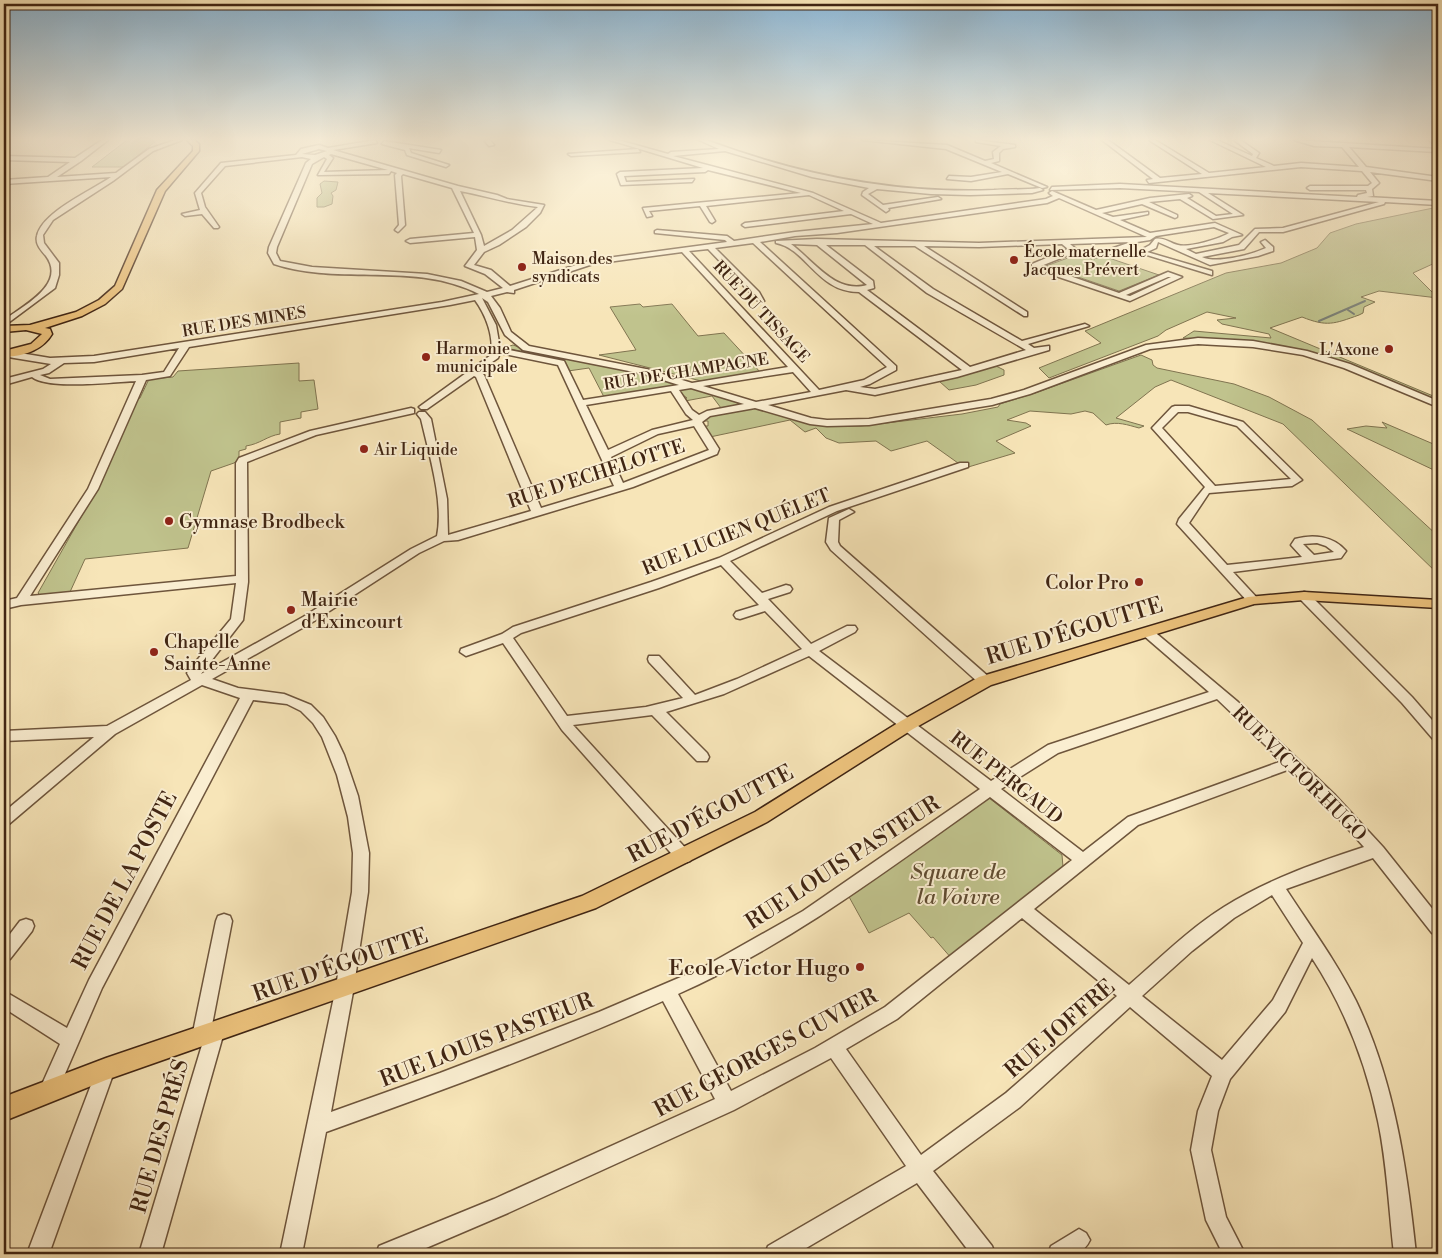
<svg xmlns="http://www.w3.org/2000/svg" width="1442" height="1258" font-family="'Libre Bodoni',serif">
<rect width="100%" height="100%" fill="#f7e5b8"/>
<filter id="stains"><feTurbulence type="fractalNoise" baseFrequency=".004" numOctaves="4"/><feColorMatrix values="0 0 0 0 .2 0 0 0 0 .09 0 0 0 0 .02 0 0 0 .5 -.17"/></filter>
<radialGradient id="worn" r=".72"><stop offset=".6" stop-color="#630" stop-opacity="0"/><stop offset="1" stop-color="#630" stop-opacity=".3"/></radialGradient>
<path fill="#c0c38d" stroke="#807450" d="M127 140H157L124 167H92Z
M324 181 338 182 336 190 331 193 333 196 332 204 324 207H317V198L322 193 320 184Z
M1438 207V258L1437 262 1413 273 1438 298 1379 291 1361 297 1375 302 1364 307 1363 313 1359 315C1334 324 1327 327 1302 317L1270 328 1438 398 1424 397 1375 376 1259 342 1183 338 1194 331 1271 338 1269 334 1222 324 1217 320 1236 318 1207 312 1166 330 1158 336 1049 378 1039 368 1101 343 1085 331 1226 273 1281 263 1317 248 1330 233 1356 224Z
M1081 251 1098 256 1094 259 1103 256 1159 275 1119 291 1046 266 1076 255 1092 259 1075 253Z
M640 304 643 307 672 304 698 336 724 333 761 373 705 382 599 355 636 350 610 307Z
M513 345 535 353 638 373 684 385 604 397 589 368 568 371 561 360 504 348Z
M1141 355 1152 360 1153 365 1157 368 1234 384 1269 397 1312 420 1438 536V574L1283 424 1171 380 1155 387 1116 418 1144 426 1139 428C1128 425 1117 421 1106 425L1093 413 1085 411 1071 414 1030 411 1007 420 1026 423 1031 426 996 441 1015 453 965 468 927 441 891 451 876 441 839 443 826 438 816 428 805 432 790 420 710 437 703 426H708V421H703L708 416 751 407 823 426H861L962 414 998 407 1000 404 1035 393Z
M299 363V381L314 380 318 409 301 412V418L280 422V434C267 436 260 444 246 446V449L239 451V459L234 463 211 471 188 548 85 559 70 592 40 595 38 593 98 487 135 400 140 398 149 379 173 377 178 371Z
M996 366 1004 370V375L976 385 949 390 939 381Z
M690 388 743 404 721 408 712 396 685 401 683 398H687L678 391Z
M1382 422 1438 446V472L1347 429 1366 426 1387 428Z
M989 798 1062 855 1063 867 952 959 933 937 931 938 909 913 869 933 848 895Z"/>
<g fill="none" stroke-linecap="round" stroke-linejoin="round">
<path stroke="#7b8077" stroke-width="2" d="M1348 310 1354 314
M1319 321 1365 301"/>
<g stroke="#6e553c" stroke-width="3">
<path id="minor" d="M102 140H108L81 161 57 177 116 173 149 149 175 140H182L153 151 113 181 53 220 43 235 44 243 59 263V275L55 288 4 326V320C23 306 67 284 46 256 41 250 35 244 37 236 42 212 91 191 111 177L4 184V180L48 177 70 162 4 160V156L75 158Z
M375 140 377 143 333 150 458 186 497 195 507 199 544 205 540 213 526 227 499 245 484 252 474 265 491 270 510 286 592 260 727 242 725 240 655 233V231L657 230 727 236 734 241 795 232 873 224 851 214 745 227 742 225 745 223 844 211 809 195 706 206 715 221 712 223 710 222 700 206 649 211 652 216 647 217 643 208 801 193 708 170 705 172 624 176 626 182 694 179 692 182 621 185 617 174 620 172 703 168 610 140H618L668 154 671 152 719 149 699 140H706C800 175 894 194 994 190 1009 189 1025 190 1040 188L1043 190 1032 193 970 195 931 194 877 189 868 194 883 205 938 197 941 199 888 208 889 210 886 212 862 195 863 192 869 188 812 177 725 151 673 156 813 193 881 223 1046 199 1053 196 1049 193 1052 191 1096 210 1150 198 1189 194 1192 196 1187 198 1216 216 1233 214 1199 192 1120 188 1050 190 1052 187 1120 184 1357 197 1358 195 1367 193 1366 190H1310L1307 188 1310 186H1368L1372 183 1362 171 1301 167 1149 183 1147 180 1153 179 1102 140H1108L1160 178 1202 174 1149 140H1155L1209 173 1266 167 1210 140H1217L1252 156 1253 154 1234 140H1240L1259 153 1256 158 1274 166 1301 163 1359 167 1342 147 1314 146 1294 140 1438 149 1436 152 1349 147 1366 167 1438 177V181L1370 172 1379 183 1372 189 1373 196 1367 197 1438 201V205L1385 202 1384 204 1283 232H1259L1244 249 1202 257C1217 264 1250 255 1266 248L1261 242 1265 240 1273 247V251L1258 256 1210 265 1158 242 1156 248 1147 252 1212 271V275L1137 252 1150 245 1155 239C1164 237 1169 243 1178 245 1189 248 1219 239 1229 233L1214 227 1156 236 1150 240 1137 242V245L1105 256 1101 254 1102 252 1131 242 1070 244 1077 250 1076 252 1041 266 1119 293 1168 272 1182 277 1130 301 1032 268V264L1068 249 1062 244 979 247 924 246 1027 312V316H1024L915 246H874L933 289 1022 341 1085 324 1089 326 1028 344 1034 348 1049 346V350L957 377 875 395 846 390 768 405 811 418 827 420 869 419 991 399 1024 390 1146 345 1198 338 1253 341 1307 351 1350 364 1438 401V407L1344 368 1303 355 1253 347 1198 344 1150 349 1030 394 992 405 869 425 827 426 810 424 755 408 710 416 702 422 719 449 717 454 633 487 458 540 444 541 419 553 311 623 212 679 238 688 284 694 311 705 323 717 335 736 344 755 358 796 369 853 368 892 353 992 331 1112 440 1073 599 1012 702 968 803 911 980 789 809 656 724 694 666 712 707 753 709 757 707 761H697L652 715 573 725 690 853 692 857 690 861 684 863 678 861 562 730 503 643 466 656 460 652 461 649 502 634 513 627 651 582 719 558 829 507 960 463H968V467L837 511 730 561 762 593 786 585 790 586 792 589 790 592 768 599 811 644 847 626H855L857 629 855 632 819 651 991 781 1048 745 1209 692 1143 635 1141 632 1147 628 1151 629 1238 702 1334 794 1383 847 1438 916V935L1432 933 1373 858 1286 889C1310 926 1336 961 1356 1001 1394 1080 1407 1168 1416 1254H1394C1389 1211 1387 1163 1378 1121 1366 1063 1344 1007 1312 958L1285 1012 1230 1079 1218 1111 1211 1150 1226 1217 1245 1254H1223L1206 1220 1191 1150 1198 1111 1212 1076 1130 1007 1020 1107 933 1171 992 1246 995 1254H971L917 1183 796 1254H765L768 1246 906 1166 831 1058 734 1110 508 1213 412 1254H376L379 1246 494 1199 715 1099 663 1001C553 1050 440 1091 326 1132L302 1254H280L335 992 352 892 353 853 348 817 337 775 322 737 313 723 301 711 287 704 253 700 102 988 55 1097 48 1100 41 1097 39 1091 60 1044 4 1008V991L67 1028 89 980 240 698 202 685 115 734 9 824 4 826V812L94 737 4 741V731L107 726 191 680 187 673 189 670 231 619 236 583 21 605 4 609V601L17 598 88 489 136 381C114 382 48 390 32 377L4 385V379L43 369 51 364 8 357 4 354 8 351 50 358 94 356 442 302 479 294C415 261 340 286 274 264L268 253 269 247 306 163 311 159 302 157 225 166 201 193 205 207 219 227 218 228H214L202 214 185 216 182 214 200 210 195 193 221 163 296 155 301 149 319 145 328 148ZM319 149 327 151 315 155 302 154ZM331 154 388 170 324 172 333 158 329 155ZM324 157 327 159 318 175 389 174 391 171 397 173 395 175 399 225 395 230 398 232 405 225 401 176 403 174 452 188 474 233 410 239 406 241 410 243 475 237 477 250 465 266 485 274 503 288 487 292 461 281 427 274 312 267 280 261 276 253 277 247 312 164ZM460 191C486 196 511 204 538 207L512 230 484 246 481 235ZM1208 193 1379 202 1283 228 1255 229 1239 245 1196 254 1186 249 1223 242 1232 237 1242 235 1215 223 1150 233 1120 220 1148 214V212L1113 217 1102 213 1142 204 1175 218 1177 217V215L1149 202 1180 199 1213 219 1243 215ZM1059 198 1147 237 979 243 817 239 776 241V243C807 249 817 292 859 292L962 370 875 389 860 387 870 384 896 370V366L760 242 795 236 837 233 1047 203ZM753 243 887 367 864 380 819 390 689 251 708 249 760 303 764 301 759 292 715 248ZM791 244 817 245 867 285C835 294 814 261 791 244ZM826 245H865L927 293 1026 350 970 367 867 290 874 288 873 281ZM682 252 788 367 692 383 646 369 529 346 511 332 500 308 491 296 507 292 514 293V290L593 264ZM1168 277H1171L1130 296 1126 295ZM482 298 488 302 505 335 523 350 644 374 679 385 583 400 564 361 500 348 496 325ZM475 300C486 315 494 336 491 355L419 407 421 409H427L474 376 476 377 531 511 448 535 447 499 431 419 425 412H419L417 414 421 419C429 454 444 502 437 536L411 549 303 617 201 674 243 620 248 582 247 462 316 435 414 413V409L411 408 310 431 239 458 236 463V576L30 596 98 489 146 380 170 376 189 347 450 305ZM179 348 164 372 142 375 50 379 40 375 49 373 64 363 94 362ZM500 353 558 365 614 486 541 508 484 375 479 371 498 358ZM793 372 811 392 756 402 703 386ZM691 388 744 404 707 411 699 415 692 410 679 390ZM671 391 686 414 693 420 652 430 608 450 586 405ZM694 426 709 450 623 483 611 457 658 434ZM721 565 759 605 736 612 734 615 736 618 740 619 765 611 802 649 737 679 695 695 659 656H649L648 659 649 662 683 698 646 707 567 716 513 638 521 633 659 588ZM1217 699 1282 761 1128 817 1083 852 1001 789 1058 753ZM1290 769 1324 802 1364 847C1315 863 1267 880 1224 907 1189 929 1159 959 1129 985L1034 909 1138 825ZM990 797 1072 860 885 1007 815 1048 731 1091 678 994C791 944 890 868 990 797ZM1272 895 1303 943 1273 1000 1222 1060 1142 996 1192 951 1234 918ZM1022 918 1117 996 1006 1093 921 1155 846 1049 897 1019Z
M484 140H490L494 145 489 146Z
M862 140 947 145 985 161 994 159 993 152 1001 146 976 142V140L1015 145V147L1003 149 999 153V161L991 163 1047 187 1042 188 1008 174 971 181 947 179 949 176 971 177 1002 172 946 149Z
M384 141 441 150 439 153 409 148 411 153 449 165 446 167 407 155 405 150 382 144Z
M638 149 640 152 571 156 568 154Z
M1175 406H1189L1243 422 1302 480 1292 486 1209 493 1189 523 1227 565 1302 557 1291 545 1295 539C1313 534 1333 536 1346 551L1341 558 1233 572 1259 600 1253 604 1249 603 1177 524 1179 519 1205 487 1152 428 1172 407ZM1178 412H1188L1237 426 1291 479 1215 486 1162 428ZM1317 543 1326 546 1334 552 1314 555 1303 544Z
M849 509 854 512 839 520 838 542 840 546 990 678 992 681 990 684H980L831 550 826 542 829 518Z
M1304 592 1308 593 1412 697 1438 727V741L1433 739 1402 703 1300 599 1298 596Z
M224 914 230 916 232 921 212 1025 221 1026 224 1032 161 1254H139L202 1045 195 1043 192 1037 216 921 218 916Z
M26 919 32 921 34 926 32 931 10 959 4 961V942L20 921Z
M106 1060 113 1063 115 1069 49 1254H27L97 1069 99 1063Z
M1079 1229 1086 1233 1090 1240C1082 1258 1065 1254 1048 1254L1051 1246Z"/>
</g>
<g stroke="#402513" stroke-width="3">
<path id="major" d="M187 140H194L199 144V151L165 191 122 289 105 304 82 316 45 328 50 329 52 334C42 351 23 356 4 357V351L31 344 42 334 26 330 4 332V326L30 325 76 312 99 300 115 286 157 190 193 151V146Z
M1429 140H1435L1438 142V148Z
M1304 592 1438 600V608L1304 600 1254 604 991 685 913 729 767 822 596 908 106 1080 4 1121V1097L14 1093 106 1058 582 896 755 812 901 721 979 677 1248 597Z"/>
</g>
<use href="#minor" fill="#faeed1" fill-rule="evenodd"/>
<use href="#major" fill="#ecc27c" fill-rule="evenodd"/>
</g>
<linearGradient id="sky" x2="0" y2="1"><stop stop-color="#8cb7d6"/><stop offset="0.44" stop-color="#fbf3df"/><stop offset="1" stop-color="#fbf3df" stop-opacity="0"/></linearGradient>
<rect width="1442" height="316" fill="url(#sky)"/>
<g fill="#8f2418" stroke="#faeed1" stroke-width="2">
<circle cx="1014" cy="260" r="5"/>
<circle cx="522" cy="267" r="5"/>
<circle cx="1389" cy="349" r="5"/>
<circle cx="426" cy="357" r="5"/>
<circle cx="364" cy="449" r="5"/>
<circle cx="169" cy="521" r="5"/>
<circle cx="1139" cy="582" r="5"/>
<circle cx="291" cy="610" r="5"/>
<circle cx="154" cy="652" r="5"/>
<circle cx="860" cy="967" r="5"/>
</g>
<g text-anchor="middle" stroke-width="4" stroke-linejoin="round" paint-order="stroke">
<g font-size="16" fill="#402513" stroke="#faeed1" text-anchor="start">
<text x="1024" y="257">École maternelle<tspan x="1024" dy="18">Jacques Prévert</tspan></text>
<text x="532" y="264">Maison des<tspan x="532" dy="18">syndicats</tspan></text>
<text x="436" y="354">Harmonie<tspan x="436" dy="18">municipale</tspan></text>
<text x="1379" y="355" text-anchor="end">L'Axone</text>
<text x="374" y="455">Air Liquide</text>
</g>
<g font-size="16" fill="#402513" stroke="#faeed1">
<text transform="translate(762 311) rotate(47)" y="6">RUE DU TISSAGE</text>
<text transform="translate(244 321) rotate(-9)" y="6">RUE DES MINES</text>
<text transform="translate(686 371) rotate(-9)" y="6">RUE DE CHAMPAGNE</text>
</g>
<g font-size="19" fill="#402513" stroke="#faeed1">
<text transform="translate(596 473) rotate(-18)" y="7">RUE D'ECHELOTTE</text>
<text transform="translate(736 531) rotate(-22)" y="7">RUE LUCIEN QUÉLET</text>
<text transform="translate(1300 773) rotate(45)" y="7">RUE VICTOR HUGO</text>
<text transform="translate(1007 777) rotate(38)" y="7">RUE PERGAUD</text>
</g>
<g font-size="19" fill="#402513" stroke="#faeed1" text-anchor="start">
<text x="179" y="528">Gymnase Brodbeck</text>
<text x="1129" y="589" text-anchor="end">Color Pro</text>
<text x="301" y="606">Mairie<tspan x="301" dy="22">d'Exincourt</tspan></text>
<text x="164" y="648">Chapelle<tspan x="164" dy="22">Sainte-Anne</tspan></text>
</g>
<g font-size="22" fill="#402513" stroke="#faeed1">
<text transform="translate(1074 630) rotate(-17)" y="8">RUE D'ÉGOUTTE</text>
<text transform="translate(710 813) rotate(-28)" y="8">RUE D'ÉGOUTTE</text>
<text transform="translate(842 862) rotate(-33)" y="8">RUE LOUIS PASTEUR</text>
<text transform="translate(124 880) rotate(-62)" y="8">RUE DE LA POSTE</text>
<text transform="translate(340 964) rotate(-19)" y="8">RUE D'ÉGOUTTE</text>
<text transform="translate(1059 1028) rotate(-41)" y="8">RUE JOFFRE</text>
<text transform="translate(486 1039) rotate(-21)" y="8">RUE LOUIS PASTEUR</text>
<text transform="translate(765 1052) rotate(-28)" y="8">RUE GEORGES CUVIER</text>
<text transform="translate(159 1136) rotate(-74)" y="8">RUE DES PRÉS</text>
</g>
<g font-size="22" font-style="italic" fill="#604c32" stroke="#faeed1">
<text x="958" y="879">Square de<tspan x="958" dy="25">la Voivre</tspan></text>
</g>
<g font-size="22" fill="#402513" stroke="#faeed1" text-anchor="end">
<text x="850" y="975">Ecole Victor Hugo</text>
</g>
</g>
<rect width="1442" height="1258" fill="none" stroke="#f7e5b8" stroke-width="20"/>
<rect x="5" y="5" width="1432" height="1248" fill="none" stroke="#402513" stroke-width="2.5"/>
<rect x="10" y="10" width="1422" height="1238" fill="none" stroke="#402513"/>
<rect width="100%" height="100%" filter="url(#stains)"/>
<rect width="100%" height="100%" fill="url(#worn)"/>
</svg>
